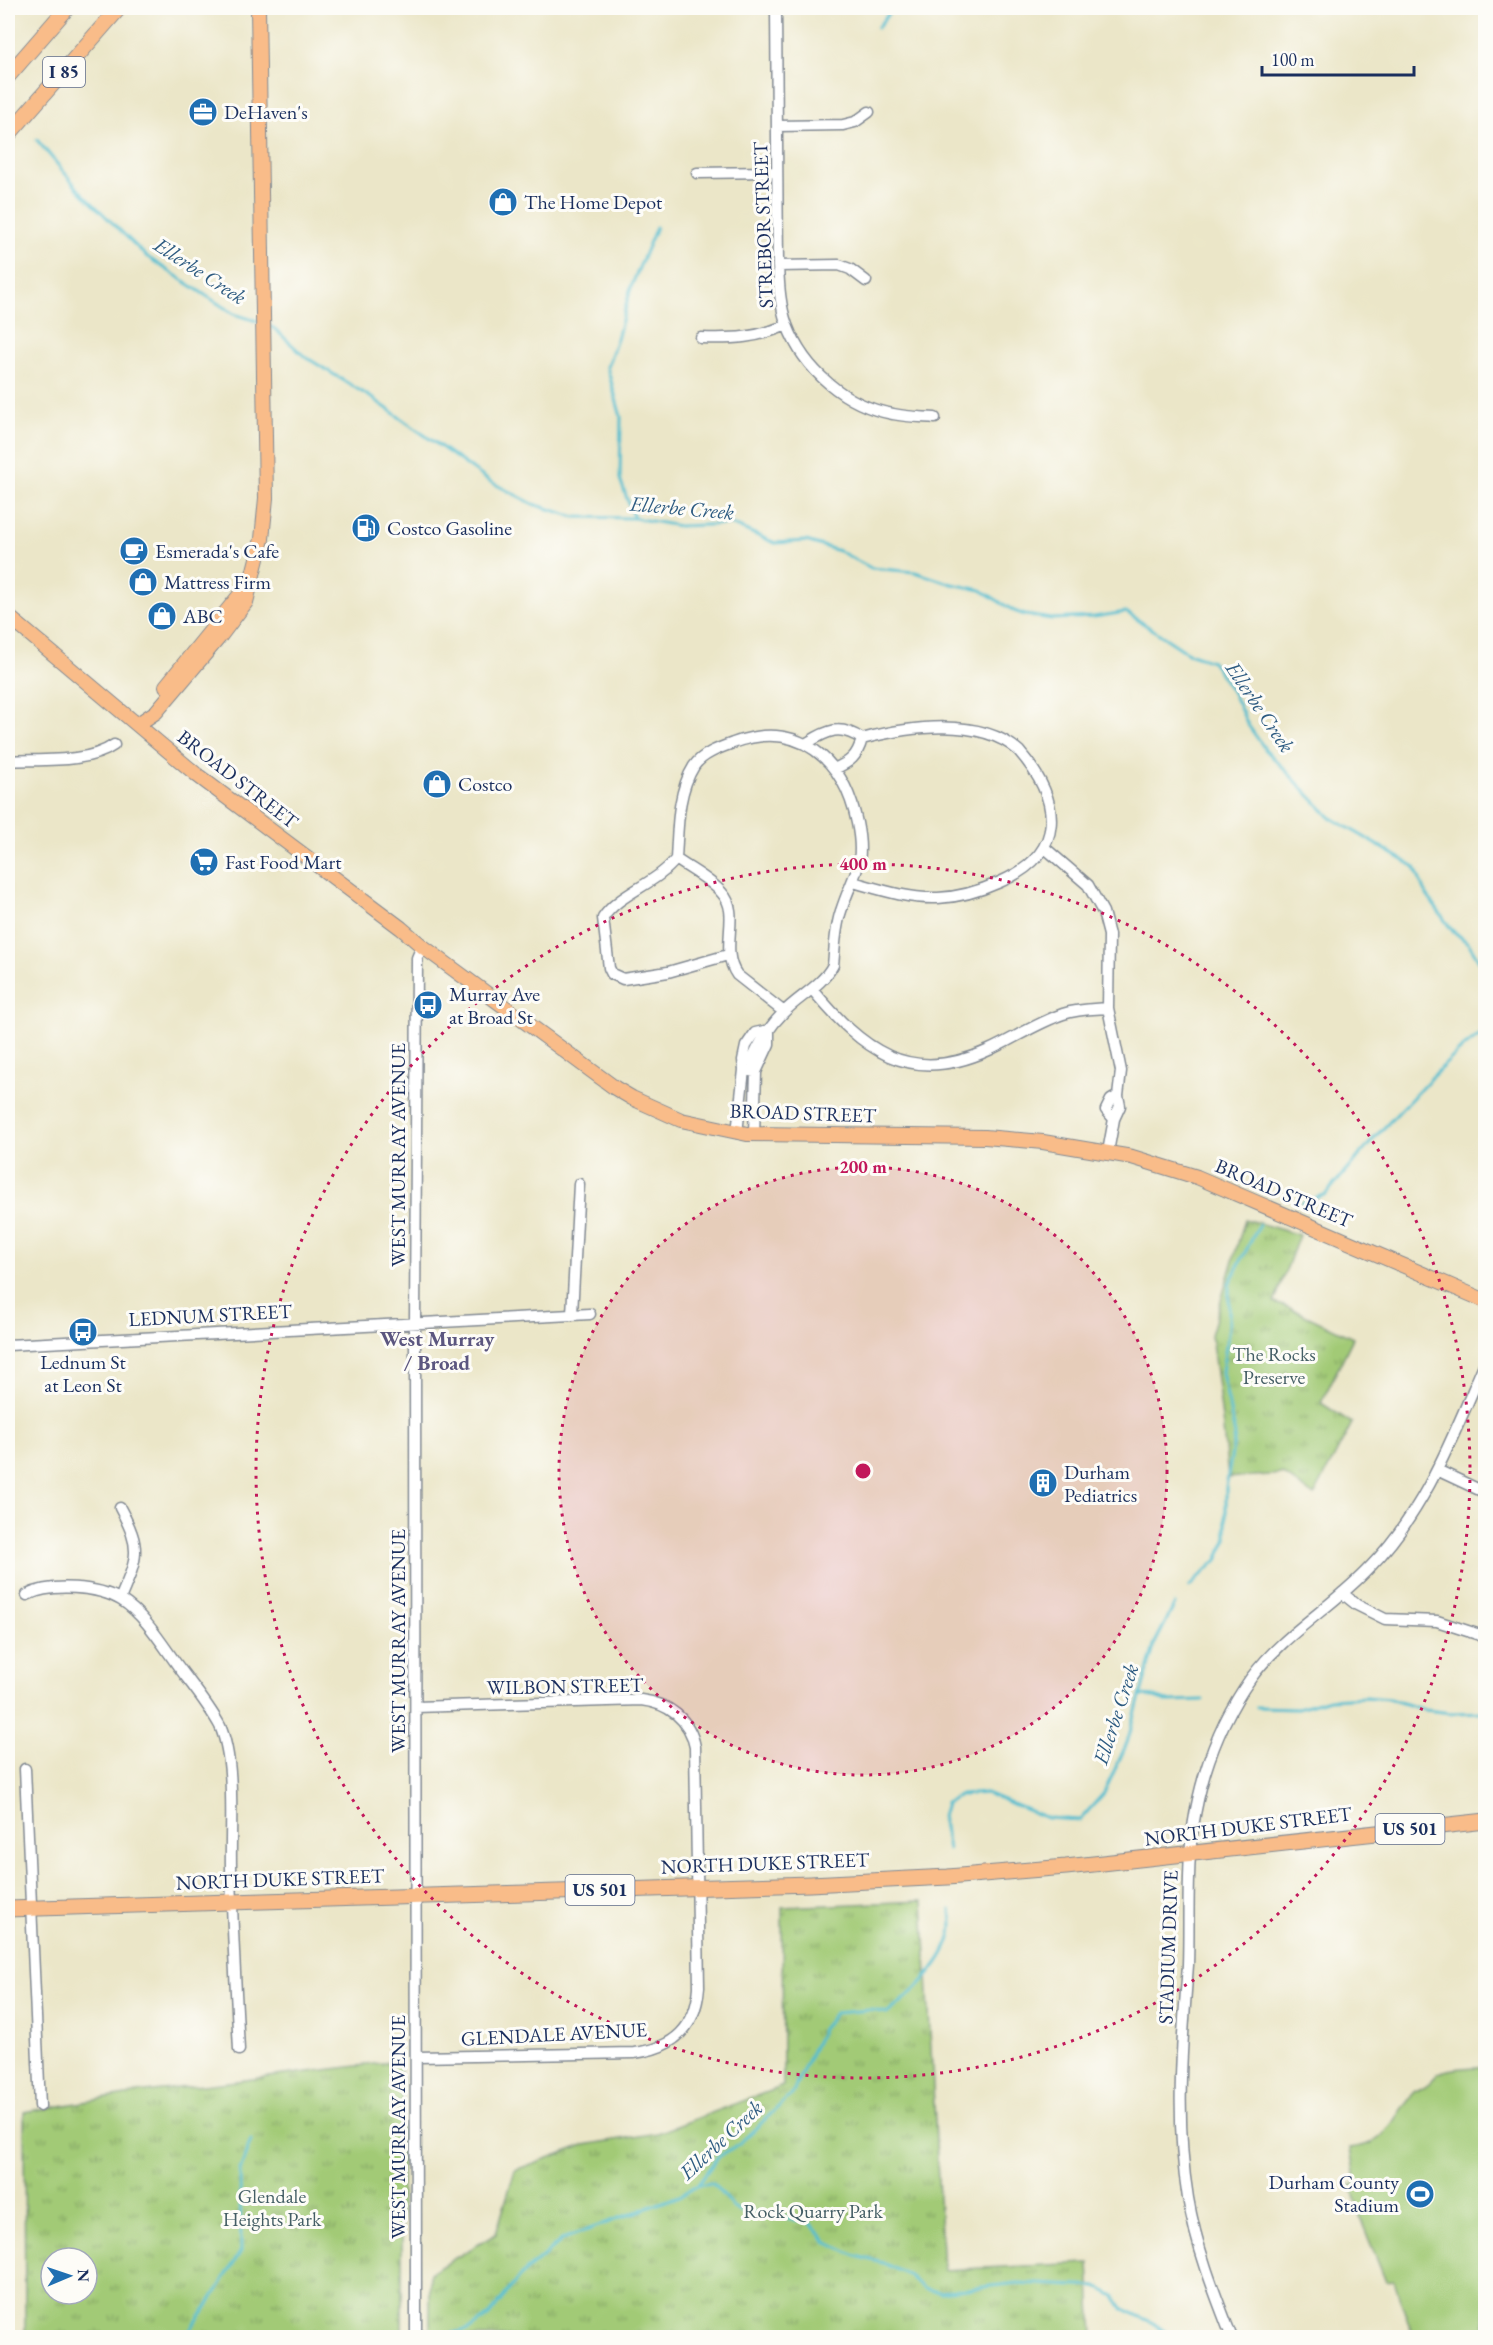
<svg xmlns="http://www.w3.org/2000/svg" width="1493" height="2345" font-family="'EB Garamond',serif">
<defs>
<pattern id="park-tufts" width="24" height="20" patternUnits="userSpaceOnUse" patternTransform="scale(1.5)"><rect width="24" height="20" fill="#a2ca76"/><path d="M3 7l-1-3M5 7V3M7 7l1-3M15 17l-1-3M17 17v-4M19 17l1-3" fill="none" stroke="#83a464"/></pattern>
</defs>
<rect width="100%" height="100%" fill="#fdfcf7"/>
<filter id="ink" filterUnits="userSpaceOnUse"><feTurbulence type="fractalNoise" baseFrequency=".0167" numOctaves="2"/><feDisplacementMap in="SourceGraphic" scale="12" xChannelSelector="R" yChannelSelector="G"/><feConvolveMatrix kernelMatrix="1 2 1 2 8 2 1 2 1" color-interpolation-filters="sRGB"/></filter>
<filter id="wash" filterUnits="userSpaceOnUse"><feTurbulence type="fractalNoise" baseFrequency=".008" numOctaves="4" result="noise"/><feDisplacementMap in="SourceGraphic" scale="24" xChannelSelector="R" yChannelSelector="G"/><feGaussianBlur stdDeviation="1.35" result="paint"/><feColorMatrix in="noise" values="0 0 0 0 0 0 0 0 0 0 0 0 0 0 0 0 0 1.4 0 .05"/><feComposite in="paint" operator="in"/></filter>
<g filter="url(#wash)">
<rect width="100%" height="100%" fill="#ebe6c8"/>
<path fill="#a2ca76" stroke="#5e7c6a" stroke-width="1.5" d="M1485 2066V2337H1413L1394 2281 1386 2282 1361 2220 1351 2185 1356 2184 1350 2148C1391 2144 1390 2118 1414 2093 1418 2089 1425 2087 1429 2083 1433 2080 1435 2076 1439 2073 1452 2067 1472 2068 1485 2066Z"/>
<path fill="url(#park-tufts)" stroke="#5e7c6a" stroke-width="1.5" fill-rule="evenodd" d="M1245 1219 1299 1235 1274 1303 1290 1308 1353 1338 1321 1403 1352 1423 1314 1496 1283 1474 1228 1478 1222 1418 1211 1335Z
M923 1901 943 2270 1089 2263 1093 2337H430V2273L496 2234 515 2170 584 2145 658 2133 783 2086 782 1907Z
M398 2061 402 2077V2337H25L24 2112 138 2093ZM51 2258H87V2294H51Z"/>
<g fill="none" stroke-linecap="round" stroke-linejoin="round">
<path stroke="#53bdcf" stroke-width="3" d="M877 28 893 8
M37 140 79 190 146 256 234 314 260 322
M269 326 275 329 304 356 375 400 489 481 533 504 575 517 634 518 679 526 731 524 775 543 806 541 839 551 871 568 915 572 952 584 981 590 1014 611 1025 615 1052 619 1094 617 1126 612 1188 653 1212 661 1233 693 1248 725 1265 749 1330 817 1415 867 1424 891 1451 929 1469 944 1486 972
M634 518 620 479 621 417 607 367 617 339 631 287 656 227
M1302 1203 1326 1194 1378 1134 1434 1075 1459 1051 1486 1030
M1189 1587 1217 1560 1226 1541V1487L1235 1435 1222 1372 1229 1327V1284L1259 1225
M1140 1696 1155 1697 1166 1701 1203 1700
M1257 1707 1298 1708 1329 1699 1366 1697 1389 1699 1425 1710 1452 1713 1486 1712
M948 1850 942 1816 946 1803 961 1795 986 1793 1047 1818 1080 1820 1104 1793 1127 1743 1155 1643 1175 1604
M697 2185 712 2183 733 2207 742 2212 765 2213 810 2223 827 2242 853 2255 883 2263 910 2276 924 2289 940 2292 1018 2283 1097 2287 1114 2296 1122 2308 1153 2323 1174 2338
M183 2338 206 2309 241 2251 240 2170 251 2140
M438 2338 472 2328 489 2316 519 2277 563 2239 682 2195 697 2185 717 2158 741 2142 792 2094 822 2029 835 2013 870 2010 888 2013C910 1996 942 1966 950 1938 953 1929 952 1919 951 1910"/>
</g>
</g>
<g filter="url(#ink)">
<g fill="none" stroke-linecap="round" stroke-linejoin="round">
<g stroke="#838a93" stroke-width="13">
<path id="minor" d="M776 8 778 266C779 286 780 306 787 325 804 370 846 406 893 414 907 417 921 417 935 418
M777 126 843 125 855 122 869 112
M697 173 777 172
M778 266 839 265 850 269 866 281
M701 338C735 339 756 338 787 325
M807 743C828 730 840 724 862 739 908 727 980 716 1019 751 1062 801 1067 853 1000 882 980 891 959 897 938 898 908 899 881 890 853 882
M8 761C38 759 88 764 114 745
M834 769C850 762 857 757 862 739
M1045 848 1088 885 1103 912 1109 935 1108 1008 1121 1071 1118 1096 1120 1106 1114 1119 1108 1152
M676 859C655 885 619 893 603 918L609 968 612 974 623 979 668 972 728 955
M812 989C862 1049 908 1087 989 1050 1013 1039 1037 1023 1063 1014 1077 1009 1093 1009 1108 1008
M744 1070 756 1072 752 1060C760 1042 769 1027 783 1013 799 996 822 986 833 965 835 947 835 928 841 911 853 873 866 867 857 823 844 759 798 719 733 743 719 748 702 754 694 766 677 793 678 828 676 859 691 870 710 879 722 893 742 914 718 948 737 975L784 1012
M1114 1119 1106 1110 1111 1100 1118 1096
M737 1133 744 1070 743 1060 746 1046 755 1033 769 1030
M754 1134 756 1072 769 1044V1030
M572 1314 579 1184
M8 1345 590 1314
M1437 1470 1486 1493
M120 1508C142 1549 138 1557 120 1599
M1342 1593 1357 1605 1385 1619 1437 1621 1486 1637
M27 1595C51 1583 98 1586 121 1600 144 1614 162 1644 178 1666 192 1685 208 1704 220 1726 236 1762 230 1826 231 1867 232 1928 236 1989 239 2050
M416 1707 641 1700C668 1703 690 1719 695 1747L699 1987C696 2028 674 2048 634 2053L417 2057
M25 1769 40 2106
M416 2338 415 1323 417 958 422 946
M1232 2338C1214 2292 1196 2246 1188 2198 1175 2120 1182 2043 1188 1965 1189 1936 1188 1907 1189 1878 1190 1807 1210 1736 1251 1678 1284 1633 1333 1607 1370 1567 1427 1509 1454 1433 1486 1360"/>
</g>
<g stroke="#838a93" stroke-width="16">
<path id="major" d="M8 616 197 775 401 928 422 946 615 1088 632 1098 681 1120 747 1134 985 1137 1043 1142 1132 1157 1197 1177 1486 1301
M166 686 239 596
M138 724 156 712 221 635 246 602 262 539 266 498 258 8"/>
</g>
<g stroke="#838a93" stroke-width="17">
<path id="highway" d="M8 76 67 8
M8 135 119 8
M8 1909 810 1884 948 1877 1066 1867 1486 1821"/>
</g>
<use href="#minor" stroke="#fff" stroke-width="10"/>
<use href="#major" stroke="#f9bc89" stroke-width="14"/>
<use href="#highway" stroke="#f9bc89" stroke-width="15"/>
</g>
</g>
<circle cx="863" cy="1471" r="304" fill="#c2185b" fill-opacity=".12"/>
<g fill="none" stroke="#c2185b" stroke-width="3" stroke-dasharray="3 6">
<circle cx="863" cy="1471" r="304"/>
<circle cx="863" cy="1471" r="607"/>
</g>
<defs>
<g id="office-disc" transform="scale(1.5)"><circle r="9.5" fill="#1f6fb2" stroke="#fdfcf7"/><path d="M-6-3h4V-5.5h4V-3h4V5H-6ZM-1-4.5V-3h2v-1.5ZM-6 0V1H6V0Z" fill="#fff"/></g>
<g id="shop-disc" transform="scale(1.5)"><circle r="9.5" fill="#1f6fb2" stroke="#fdfcf7"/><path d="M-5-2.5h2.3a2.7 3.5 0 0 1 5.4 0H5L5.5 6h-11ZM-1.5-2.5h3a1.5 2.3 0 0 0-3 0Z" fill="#fff"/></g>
<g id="fuel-disc" transform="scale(1.5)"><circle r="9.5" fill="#1f6fb2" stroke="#fdfcf7"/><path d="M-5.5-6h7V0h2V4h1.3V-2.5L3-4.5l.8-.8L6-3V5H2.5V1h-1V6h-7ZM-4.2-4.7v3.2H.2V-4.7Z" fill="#fff"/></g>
<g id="cafe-disc" transform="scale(1.5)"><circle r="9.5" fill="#1f6fb2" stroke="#fdfcf7"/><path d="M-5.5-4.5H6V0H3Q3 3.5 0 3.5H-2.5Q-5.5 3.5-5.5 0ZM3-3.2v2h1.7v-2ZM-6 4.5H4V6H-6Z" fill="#fff"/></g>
<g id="supermarket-disc" transform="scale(1.5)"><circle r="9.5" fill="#1f6fb2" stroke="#fdfcf7"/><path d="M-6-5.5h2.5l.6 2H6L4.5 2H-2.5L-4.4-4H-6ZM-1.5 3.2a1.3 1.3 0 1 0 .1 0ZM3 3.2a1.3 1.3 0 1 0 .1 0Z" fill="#fff"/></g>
<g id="bus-disc" transform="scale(1.5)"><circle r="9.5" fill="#1f6fb2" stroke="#fdfcf7"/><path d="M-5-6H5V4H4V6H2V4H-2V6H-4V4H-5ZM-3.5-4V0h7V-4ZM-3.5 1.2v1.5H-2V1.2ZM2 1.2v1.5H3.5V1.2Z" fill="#fff"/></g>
<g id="building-disc" transform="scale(1.5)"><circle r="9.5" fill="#1f6fb2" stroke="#fdfcf7"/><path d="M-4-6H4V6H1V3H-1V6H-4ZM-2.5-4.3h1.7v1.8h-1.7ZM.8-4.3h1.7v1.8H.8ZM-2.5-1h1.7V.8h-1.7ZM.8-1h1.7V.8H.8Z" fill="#fff"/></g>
<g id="stadium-disc" transform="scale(1.5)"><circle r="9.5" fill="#1f6fb2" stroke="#fdfcf7"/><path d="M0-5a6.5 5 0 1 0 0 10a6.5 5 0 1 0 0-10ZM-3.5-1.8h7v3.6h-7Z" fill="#fff"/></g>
</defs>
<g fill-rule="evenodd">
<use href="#office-disc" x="203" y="112"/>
<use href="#shop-disc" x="503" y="202"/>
<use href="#fuel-disc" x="366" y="528"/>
<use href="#cafe-disc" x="134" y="551"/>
<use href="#shop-disc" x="143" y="582"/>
<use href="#shop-disc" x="162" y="616"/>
<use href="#shop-disc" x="437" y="784"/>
<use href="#supermarket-disc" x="204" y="862"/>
<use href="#bus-disc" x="428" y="1005"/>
<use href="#bus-disc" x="83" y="1332"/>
<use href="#building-disc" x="1043" y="1483"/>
<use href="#stadium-disc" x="1420" y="2194"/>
</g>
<g text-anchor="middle" stroke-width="6" stroke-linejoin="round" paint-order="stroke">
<g fill="#fdfcf7" stroke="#5f6c8c" stroke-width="1.5">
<rect x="43" y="57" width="42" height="30" rx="4.5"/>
<rect x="1375.5" y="1814" width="69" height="30" rx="4.5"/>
<rect x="565.5" y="1875" width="69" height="30" rx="4.5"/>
</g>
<g font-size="18" font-weight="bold" fill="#1b2f5e">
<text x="64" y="78">I 85</text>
<text x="1410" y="1835">US 501</text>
<text x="600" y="1896">US 501</text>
</g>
<g font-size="20" fill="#1b2f5e" stroke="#fdfcf7" text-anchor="start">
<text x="224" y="119">DeHaven's</text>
<text x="524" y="209">The Home Depot</text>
<text x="387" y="535">Costco Gasoline</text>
<text x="155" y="558">Esmerada's Cafe</text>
<text x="164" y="589">Mattress Firm</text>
<text x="183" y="623">ABC</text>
<text x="458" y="791">Costco</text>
<text x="225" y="869">Fast Food Mart</text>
<text x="449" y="1001">Murray Ave<tspan x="449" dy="23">at Broad St</tspan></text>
<text x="83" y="1369" text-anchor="middle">Lednum St<tspan x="83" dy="23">at Leon St</tspan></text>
<text x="1064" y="1479">Durham<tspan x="1064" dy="23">Pediatrics</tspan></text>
<text x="1399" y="2189" text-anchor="end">Durham County<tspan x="1399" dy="23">Stadium</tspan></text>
</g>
<g font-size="20" fill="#1b2f5e" stroke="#fdfcf7">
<text transform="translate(763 225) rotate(-92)" y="7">STREBOR STREET</text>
<text transform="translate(238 779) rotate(38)" y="7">BROAD STREET</text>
<text transform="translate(803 1113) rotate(2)" y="7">BROAD STREET</text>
<text transform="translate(398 1155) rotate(-90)" y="7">WEST MURRAY AVENUE</text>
<text transform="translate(1284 1193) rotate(23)" y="7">BROAD STREET</text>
<text transform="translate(210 1315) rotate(-3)" y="7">LEDNUM STREET</text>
<text transform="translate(398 1641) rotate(-90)" y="7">WEST MURRAY AVENUE</text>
<text transform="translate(565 1686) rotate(-1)" y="7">WILBON STREET</text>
<text transform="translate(1248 1826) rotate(-7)" y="7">NORTH DUKE STREET</text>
<text transform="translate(765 1863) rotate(-2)" y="7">NORTH DUKE STREET</text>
<text transform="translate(280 1879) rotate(-2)" y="7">NORTH DUKE STREET</text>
<text transform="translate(1168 1947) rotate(-88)" y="7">STADIUM DRIVE</text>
<text transform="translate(554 2034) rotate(-3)" y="7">GLENDALE AVENUE</text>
<text transform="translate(398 2127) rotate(-90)" y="7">WEST MURRAY AVENUE</text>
</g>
<g font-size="20" fill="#445e65" stroke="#fdfcf7">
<text x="1274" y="1361">The Rocks<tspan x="1274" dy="23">Preserve</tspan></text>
<text x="272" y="2203">Glendale<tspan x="272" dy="23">Heights Park</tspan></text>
<text x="813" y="2218">Rock Quarry Park</text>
</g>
<g font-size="21" font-style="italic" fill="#2c5a80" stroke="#fdfcf7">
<text transform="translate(200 271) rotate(33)" y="7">Ellerbe Creek</text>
<text transform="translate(682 508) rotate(5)" y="7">Ellerbe Creek</text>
<text transform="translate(1260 707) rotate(56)" y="7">Ellerbe Creek</text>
<text transform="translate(1116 1714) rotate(-72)" y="7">Ellerbe Creek</text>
<text transform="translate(721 2140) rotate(-43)" y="7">Ellerbe Creek</text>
</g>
<g font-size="21" font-weight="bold" fill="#5b567f" stroke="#fdfcf7">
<text x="437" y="1346">West Murray<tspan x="437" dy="24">/ Broad</tspan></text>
</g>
</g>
<circle cx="863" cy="1471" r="9" fill="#c2185b" stroke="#fdfcf7" stroke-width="3"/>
<g font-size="18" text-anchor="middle" font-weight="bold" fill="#c2185b" stroke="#fdfcf7" stroke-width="6" stroke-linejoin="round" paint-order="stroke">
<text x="863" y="870">400 m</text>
<text x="863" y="1173">200 m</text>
</g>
<rect width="1493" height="2345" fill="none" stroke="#fdfcf7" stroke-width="30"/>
<g transform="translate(69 2276) rotate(88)"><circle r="28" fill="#fdfcf7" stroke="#a3aaba" stroke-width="1.5"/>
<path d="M0-4.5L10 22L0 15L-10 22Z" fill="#1f6fb2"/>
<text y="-9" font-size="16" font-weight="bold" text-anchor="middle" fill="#1b2f5e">N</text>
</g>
<path d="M1262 66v9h152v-9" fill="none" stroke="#1b2f5e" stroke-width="3"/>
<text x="1271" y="66" font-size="18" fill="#1b2f5e" stroke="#fdfcf7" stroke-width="4.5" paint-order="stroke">100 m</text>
</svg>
